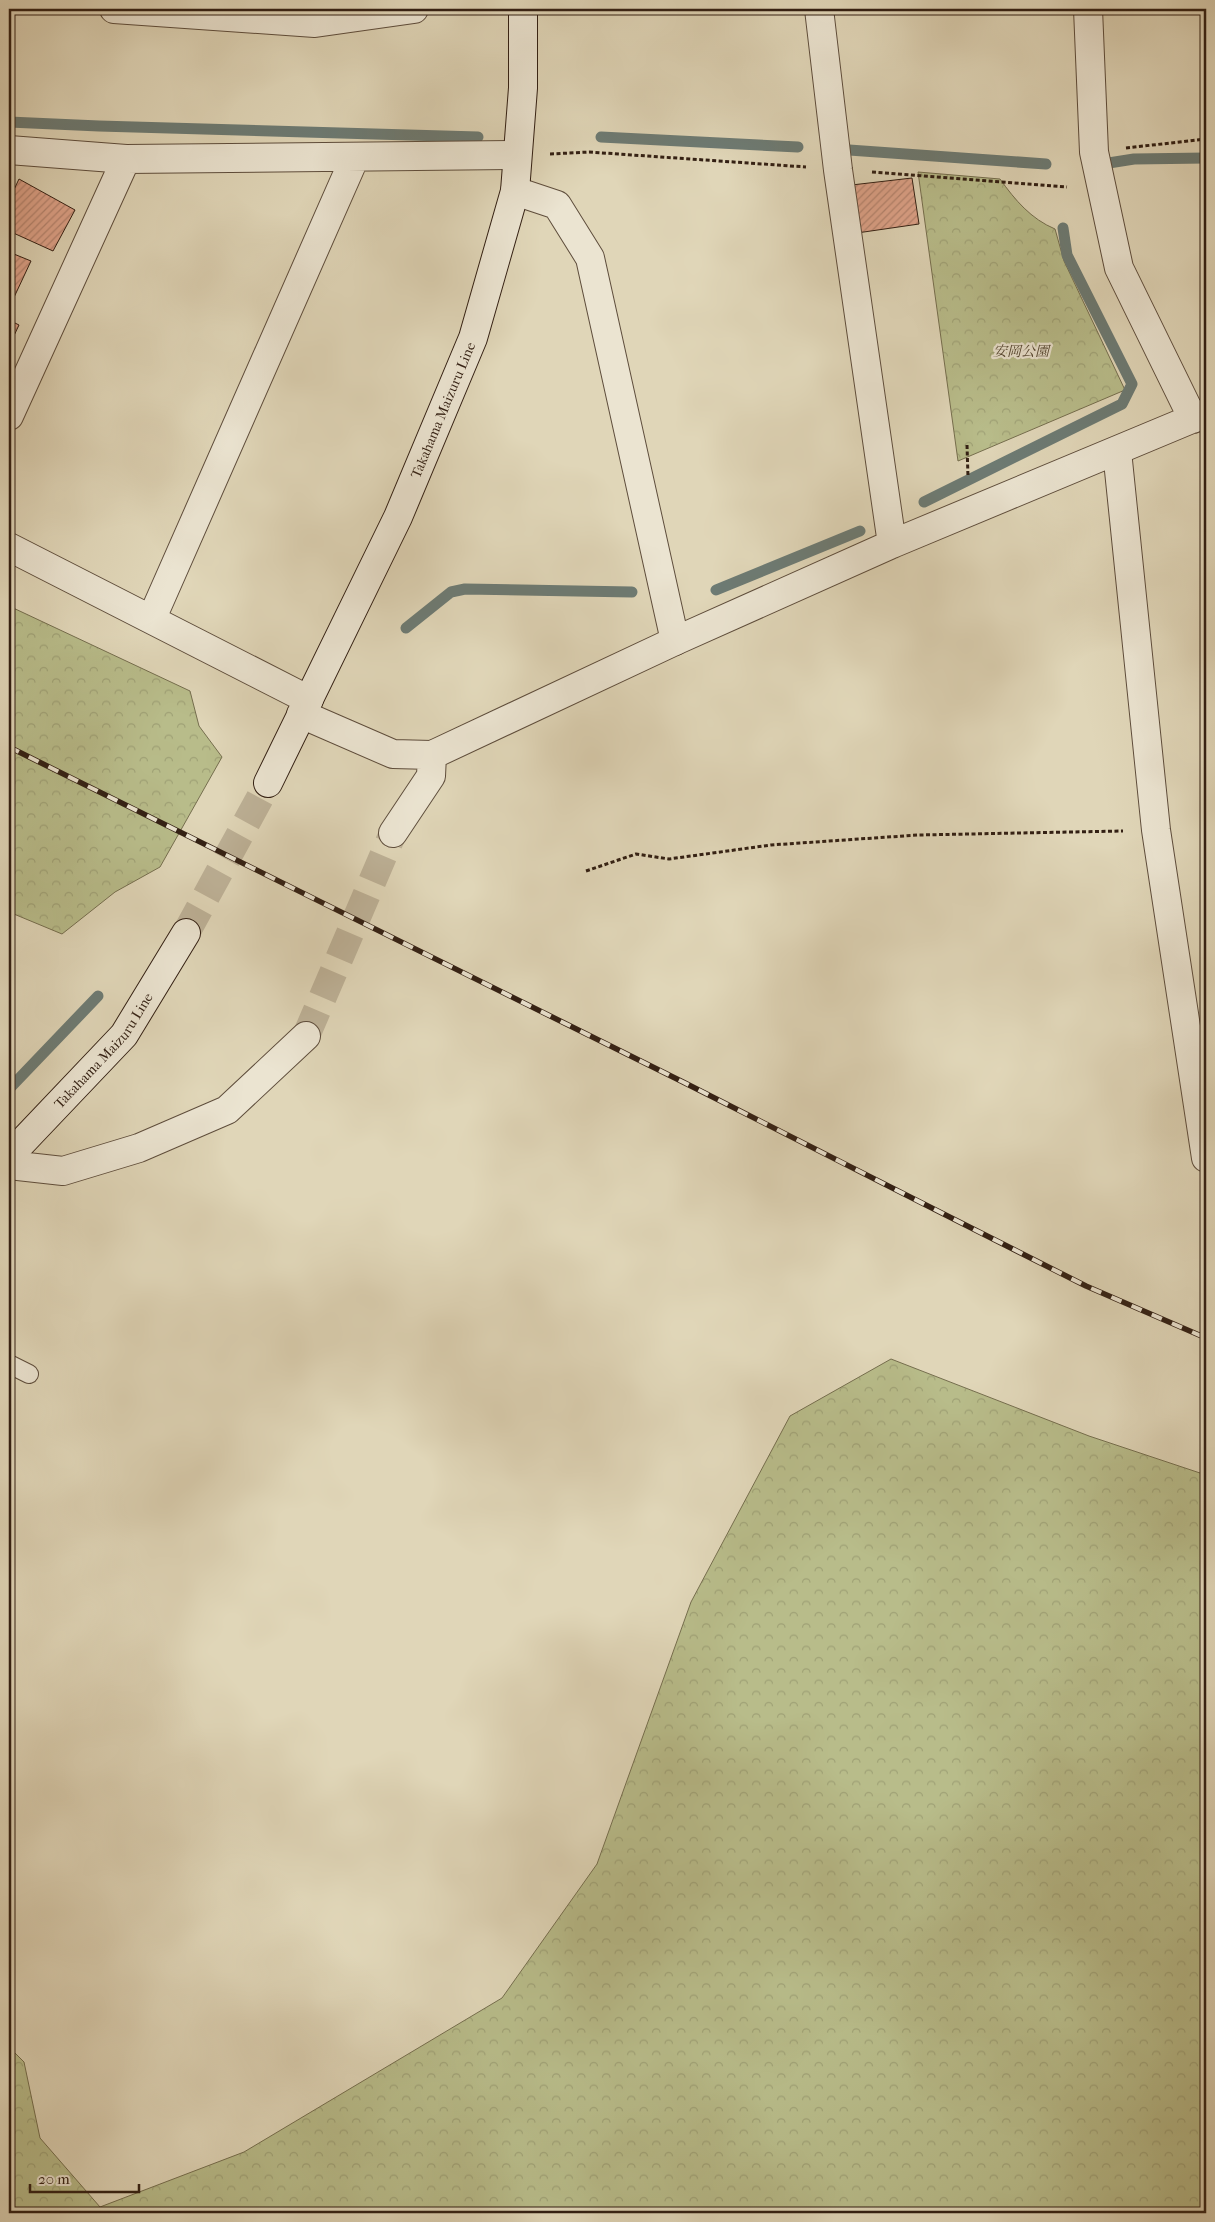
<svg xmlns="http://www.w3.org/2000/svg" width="1215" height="2222" font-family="'IM FELL French Canon','Noto Serif JP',serif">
<defs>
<pattern id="forest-crowns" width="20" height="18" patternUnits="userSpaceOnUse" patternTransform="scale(1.25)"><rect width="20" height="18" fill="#b8bc8a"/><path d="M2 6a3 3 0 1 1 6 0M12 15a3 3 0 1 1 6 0" fill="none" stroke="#9fa176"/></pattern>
<pattern id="building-hatch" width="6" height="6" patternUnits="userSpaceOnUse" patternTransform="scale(1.25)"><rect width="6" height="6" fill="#e0a48b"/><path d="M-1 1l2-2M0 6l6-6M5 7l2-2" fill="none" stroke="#b68570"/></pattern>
</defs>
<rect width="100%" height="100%" fill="#e0d6b8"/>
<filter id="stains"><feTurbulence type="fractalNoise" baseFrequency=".004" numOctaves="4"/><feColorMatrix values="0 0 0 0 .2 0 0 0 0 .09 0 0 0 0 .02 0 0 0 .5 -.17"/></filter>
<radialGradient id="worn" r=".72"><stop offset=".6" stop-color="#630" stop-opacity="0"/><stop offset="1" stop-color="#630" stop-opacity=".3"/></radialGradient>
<path fill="url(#forest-crowns)" stroke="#756e4e" d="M918 172 1000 179C1015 200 1031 219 1055 229L1064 261 1125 390 958 461Z
M9 606 190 691 199 726 222 757 160 867 115 892 62 934 9 912Z
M891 1359 1089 1436 1206 1475V2213H9V2047L24 2062 40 2138 100 2207 244 2152 502 1998 597 1864 691 1602 790 1416Z"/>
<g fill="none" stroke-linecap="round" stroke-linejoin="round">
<path stroke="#6d7b74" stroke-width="11" d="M9 122 99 126 478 137
M601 137 798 147
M835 149 1046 164
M1096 165 1134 159 1206 158
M924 502 1122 404 1132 384 1067 255 1063 228
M716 590 860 531
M406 628 451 592 465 589 632 592
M9 1089 98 996"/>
</g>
<path fill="url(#building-hatch)" stroke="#321f13" d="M912 178 919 224 850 234 843 186Z
M19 179 75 210 53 251 9 231V200Z
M9 252 31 261 9 308Z
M9 320 19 325 11 342 9 341Z"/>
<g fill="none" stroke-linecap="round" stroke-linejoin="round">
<path stroke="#bdb197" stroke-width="28" stroke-dasharray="28 14" stroke-linecap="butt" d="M306 1036 393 833"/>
<path stroke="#bdb197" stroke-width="28" stroke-dasharray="28 14" stroke-linecap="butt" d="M186 933 268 783"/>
<g stroke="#5e4d3c" stroke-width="20">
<path id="service" d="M9 1364 29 1374"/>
</g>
<g stroke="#5e4d3c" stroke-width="30">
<path id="minor" d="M114 9 315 23 414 9
M819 9 838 170 892 544
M1088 9 1094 152 1119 268 1193 419
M9 150 126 159 517 155
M9 416 126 159
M1117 451 1156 830 1206 1158
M9 547 309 700
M152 618 355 157
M301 714 393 754 432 755 675 641 892 544 1206 413
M393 833 431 776 432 755
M9 1165 63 1171 139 1148 227 1110 306 1036"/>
</g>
<g stroke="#5e4d3c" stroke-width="30">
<path id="tertiary" d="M515 191 557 205 590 258 675 641"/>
</g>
<g stroke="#321f13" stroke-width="30">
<g id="secondary">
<path id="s1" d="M268 783 398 517 473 338 515 191 523 88V9"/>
<path id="s2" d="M9 1156 124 1035 186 933"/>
</g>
</g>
<path stroke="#321f13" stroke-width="3" stroke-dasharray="4 2.5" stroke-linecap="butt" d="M1126 148 1206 139
M550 154 589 152 806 167
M872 172 1067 187
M967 445 968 477
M586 871 636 854 669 859 771 845 918 835 1123 831"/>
<use href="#service" stroke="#ebe4d1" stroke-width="18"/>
<use href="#minor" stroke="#ebe4d1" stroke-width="28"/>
<use href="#tertiary" stroke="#ebe4d1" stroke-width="28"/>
<use href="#secondary" stroke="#ebe4d1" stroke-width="28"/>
<g stroke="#321f13" stroke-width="5.5">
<path id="rail" d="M9 747 683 1082 1086 1286 1206 1338"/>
</g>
<use href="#rail" stroke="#ebe4d1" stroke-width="4" stroke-dasharray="11" stroke-linecap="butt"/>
</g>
<g text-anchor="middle" stroke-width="4.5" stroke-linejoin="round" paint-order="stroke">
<g font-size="14" font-style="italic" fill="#544631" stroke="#ebe4d1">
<text x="1021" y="356">安岡公園</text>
</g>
<g font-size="14" fill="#321f13" stroke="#ebe4d1">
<text dy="5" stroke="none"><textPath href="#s1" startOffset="412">Takahama Maizuru Line</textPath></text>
<text dy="5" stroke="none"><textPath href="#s2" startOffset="142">Takahama Maizuru Line</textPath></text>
</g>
</g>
<rect width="1215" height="2222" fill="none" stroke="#e0d6b8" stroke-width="30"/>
<rect x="10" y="10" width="1195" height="2202" fill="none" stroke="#321f13" stroke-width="2.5"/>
<rect x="15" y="15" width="1185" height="2192" fill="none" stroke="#321f13"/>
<path d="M30 2184v8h109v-8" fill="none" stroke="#321f13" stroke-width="2.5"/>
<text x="38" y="2184" font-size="15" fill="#321f13" stroke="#ebe4d1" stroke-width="4" paint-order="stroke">20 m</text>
<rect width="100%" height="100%" filter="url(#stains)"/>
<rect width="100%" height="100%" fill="url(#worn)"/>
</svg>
